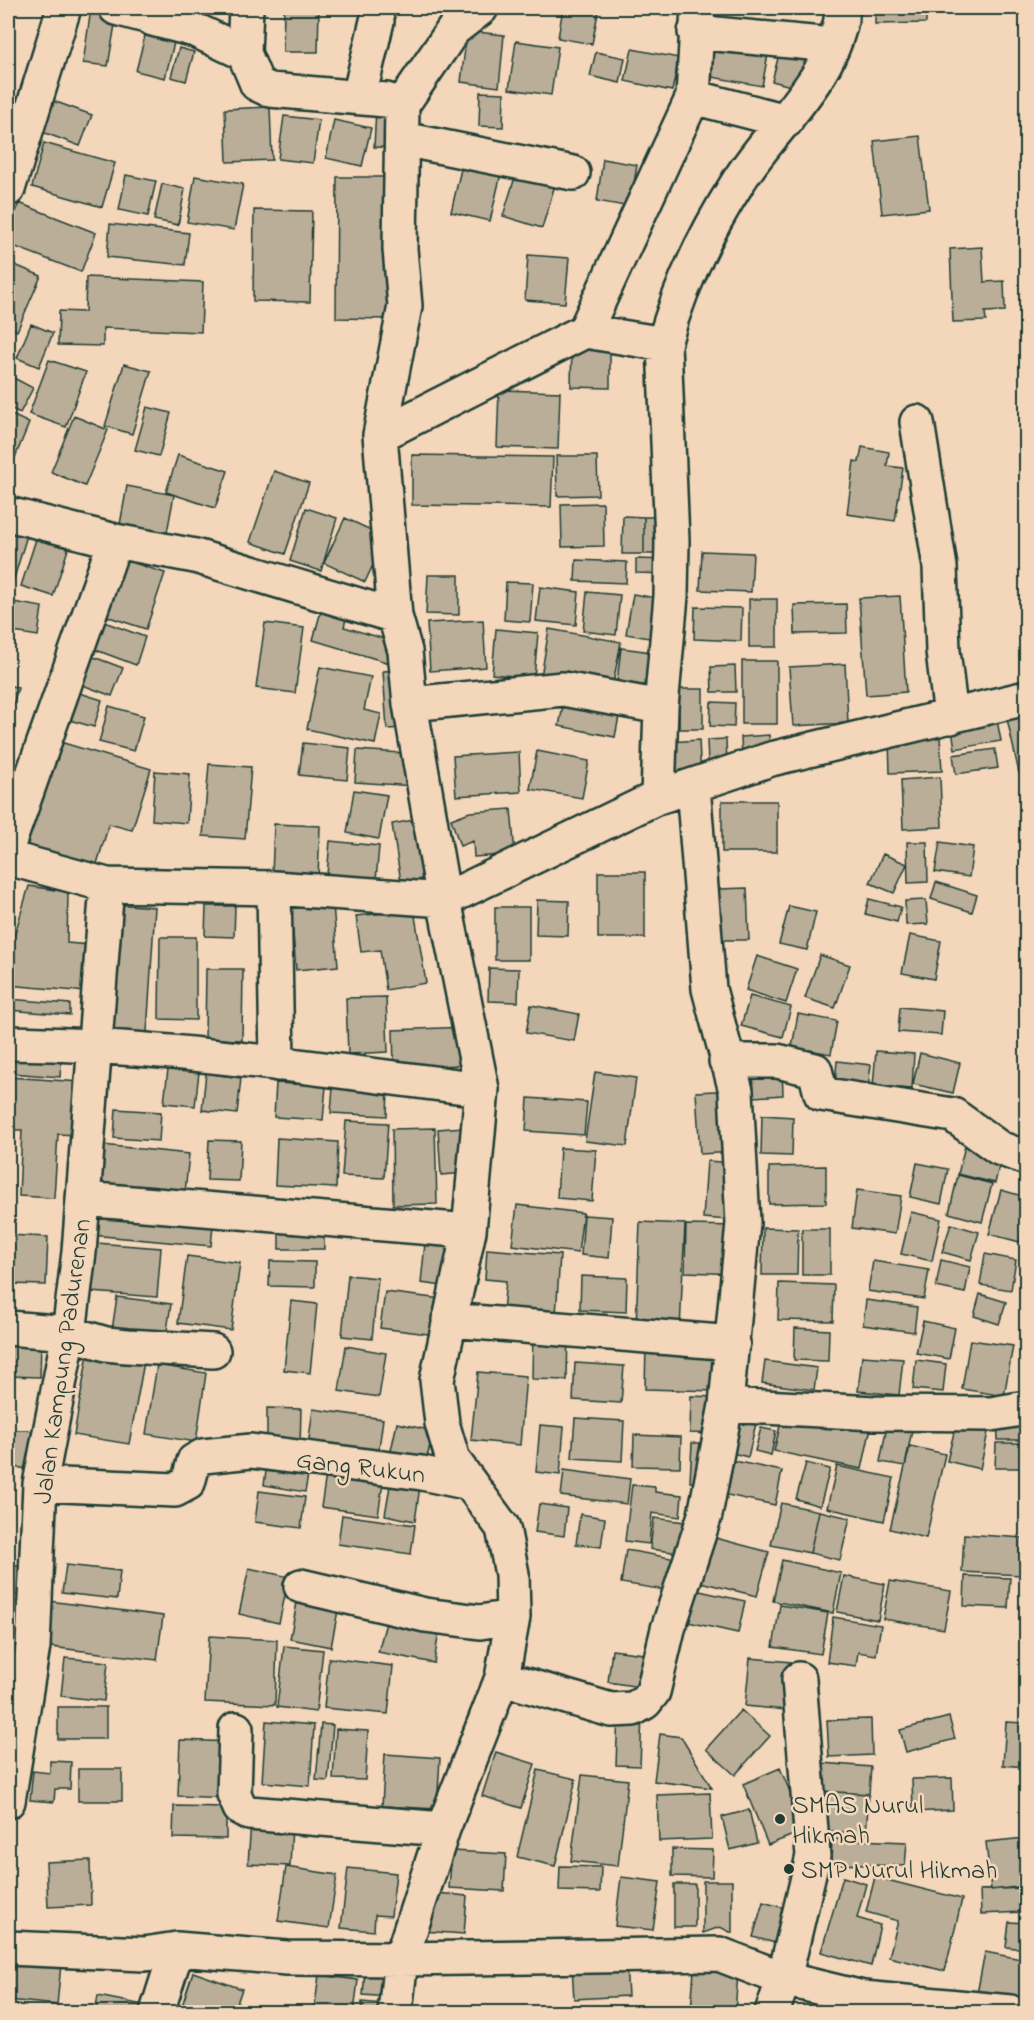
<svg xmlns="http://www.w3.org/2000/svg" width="1034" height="2020" font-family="'Indie Flower',sans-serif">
<rect width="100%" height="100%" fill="#f4d7bb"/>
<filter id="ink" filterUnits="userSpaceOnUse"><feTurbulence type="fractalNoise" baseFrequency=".0167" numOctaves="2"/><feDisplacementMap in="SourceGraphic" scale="12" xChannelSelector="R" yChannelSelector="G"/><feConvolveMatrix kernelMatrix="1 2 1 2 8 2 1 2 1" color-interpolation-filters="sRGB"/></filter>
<g filter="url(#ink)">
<path fill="#bbae98" stroke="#1f3d34" stroke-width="1.5" d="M284 8H319L318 52H283Z
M563 8H599L592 44 558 38Z
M875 8H926V23L875 24Z
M91 9 117 13 108 66 83 63Z
M148 24 177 31 165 78 136 71Z
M467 31 504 35 499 87 461 82Z
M516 41 558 47 551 95 509 89Z
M782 43 808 49 798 88 772 81Z
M712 44 768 54 762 86 706 76Z
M179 48 194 52 186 81 171 77Z
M632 49 679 58 672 91 625 81Z
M596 52 625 58 620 83 590 76Z
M480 92 504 93 503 127 479 126Z
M48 99 92 115 80 146 37 130Z
M270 107 272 160 227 162 225 109Z
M376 109 399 111 397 148 374 147Z
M284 116 319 120 313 163 278 159Z
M334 120 371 128 362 166 326 158Z
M920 136 929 209 882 214 874 141Z
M44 143 115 163 102 207 32 187Z
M464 156 503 165 490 221 451 212Z
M603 159 637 165 630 207 597 201Z
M519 164 558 175 542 228 503 216Z
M126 175 156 181 148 216 119 210Z
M195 176 243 184 234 230 187 222Z
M337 177H390L389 319 336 318Z
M162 184 185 189 178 225 154 220Z
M19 203 96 233 81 272 8 244V232Z
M254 210 312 211 310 302 253 301Z
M110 224 189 233 185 265 107 257Z
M982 247 984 282 1004 281 1005 311 985 312 986 321 953 322 950 249Z
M528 255 569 258 565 303 525 300Z
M8 262 41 276 17 331 8 327Z
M86 277 203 282 201 332 103 328V346L58 345 59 311 85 312Z
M31 324 53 333 39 367 17 358Z
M572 340 610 341V388L571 387Z
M49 360 86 372 66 427 29 414Z
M124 364 151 371 132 434 105 426Z
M8 375 33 388 20 413 8 407Z
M499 390 560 392 558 449 497 447Z
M147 407 171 413 159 456 135 450Z
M8 413 29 423 8 475Z
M74 416 108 430 85 486 51 472Z
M862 447 889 452 887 466 903 468 895 521 847 514 854 461 859 462Z
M178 455 228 471 215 508 166 492Z
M412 455 553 457 551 507 412 505Z
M556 456H597L598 495 557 496Z
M274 471 309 483 285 554 250 542Z
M127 486 174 495 166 538 119 530Z
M603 503 604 546 562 547 561 504Z
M306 508 337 518 321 571 290 561Z
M623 516 644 517V554H622Z
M644 517H670L669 554H644Z
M345 518 386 537 365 582 324 563Z
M8 526 28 532 9 595 8 594Z
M38 533 70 543 53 596 21 586Z
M702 551 753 553 751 592 700 590Z
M636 559 669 560V574L636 573Z
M125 560 165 573 146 629 106 616Z
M576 560 627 562 626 583 575 581Z
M428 575H459V615L426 614Z
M506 582 533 583 530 622 504 620Z
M540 587 579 592 576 625 536 621Z
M587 592 620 595 616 635 583 631Z
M633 594 667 600 660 640 626 634Z
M900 596 906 692 866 695 859 598Z
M749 599H777V647H749Z
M324 600 349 607 344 627 402 644 396 665 313 640Z
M8 601 42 607 38 636 8 631Z
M846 604 847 633 795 634 794 605Z
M695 607 742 608 741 641 694 639Z
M99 620 145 637 136 665 88 647Z
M483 620 486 667 430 671 427 623Z
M265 623 304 628 295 693 256 688Z
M496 629 538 633 534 678 492 674Z
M549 629 621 642 612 689 541 677Z
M621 648 652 652 648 686 617 682Z
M83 653 123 668 112 696 72 681Z
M742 661H777V724H742Z
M845 664 848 723 793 726 789 667Z
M735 666 736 692H712L711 667Z
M320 667 371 677 364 710 381 714 375 744 307 729Z
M402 670 406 728 387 729 383 671Z
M8 685 18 688 8 721Z
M67 689 102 700 94 727 59 717Z
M679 689H703V729H679Z
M565 696 621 706 615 737 559 726Z
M711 702 735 703 734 727 710 726Z
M109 706 144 716 134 751 99 742Z
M1026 712V779L1019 773 1006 714Z
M996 715 1001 741 955 749 951 723Z
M769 735 770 756 742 757 741 737Z
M940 737 942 771 890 773 889 739Z
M50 739 151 769 132 830 109 824 93 877 15 854Z
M726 739 727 763 708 764 707 740Z
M699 740 701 779 672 781 670 742Z
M303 743 350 748 347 780 299 775Z
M995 749 998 768 956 774 953 755Z
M357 750 416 754 414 786 355 782Z
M537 751 589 761 582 798 530 789Z
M519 752 521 792 456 796 453 756Z
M209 764 251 767 245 839 203 836Z
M155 771 190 774 187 823 152 820Z
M940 777 942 827 903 829 901 780Z
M354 790 387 795 379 839 347 833Z
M722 801H777V852H722Z
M511 809 515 854 474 857 473 841 460 846 451 819 470 812Z
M419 819 429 878 401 882 392 824Z
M274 824 320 826 318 878 272 876Z
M330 841 379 846 376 880 327 875Z
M907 842H927L928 882 908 883Z
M940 842 973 847 969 877 935 872Z
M883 854 907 864 894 893 870 883Z
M598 872H645V938H598Z
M936 882 977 895 972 912 931 899Z
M29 886 68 892 67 943 90 945 87 992 8 985V957Z
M747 888 749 940H720L719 889Z
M869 899 901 907 897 922 865 914Z
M537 900 569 901 568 936 536 935Z
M926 900 928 924 906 925 905 901Z
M114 904 155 907 147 1033 106 1030Z
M333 904 338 966 296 970 291 908Z
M206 906H235L234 937 205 936Z
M789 906 816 912 807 950 779 944Z
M495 907H529V960H495Z
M414 910 426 983 386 990 380 950 361 952 356 916Z
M910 935 941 941 934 979 902 973Z
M160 937H196V1020L159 1019Z
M820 955 850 965 835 1008 805 998Z
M757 956 797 969 786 1003 746 990Z
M489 968 519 969 518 1002 488 1001Z
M206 969H243L242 1040 205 1039Z
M750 996 791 1007 783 1037 741 1026Z
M386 997 388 1052 348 1054 346 998Z
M8 999 70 1004V1015L8 1010Z
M531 1005 579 1014 574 1041 526 1033Z
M900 1007 943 1011 941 1035 898 1032Z
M798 1014 837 1021 831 1054 792 1047Z
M466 1027 467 1065 394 1067 393 1030Z
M13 1045 62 1049 60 1077 11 1073Z
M876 1051 914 1054 912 1089 873 1086Z
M920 1053 960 1063 953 1093 913 1084Z
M169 1061 200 1064 195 1106 164 1103Z
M837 1061 871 1065 868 1088 835 1084Z
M782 1066 783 1095 754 1097 753 1067Z
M595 1072 636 1078 627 1146 585 1141Z
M206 1073 241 1078 237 1114 202 1110Z
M8 1077 81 1082 77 1135 58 1134 54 1198 19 1196 22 1130H8Z
M276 1083 326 1086 323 1120 274 1117Z
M333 1087 388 1089 387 1116 331 1113Z
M733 1090 736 1152 700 1154 696 1092Z
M528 1098 587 1102 584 1135 526 1131Z
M116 1109 161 1112 159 1141 114 1138Z
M762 1115 793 1117 792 1156 761 1155Z
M346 1121 388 1123 384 1178 342 1176Z
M464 1127 467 1173 441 1175 438 1129Z
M435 1128 437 1204 393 1205 392 1129Z
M277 1138 338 1142 336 1188 275 1185Z
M209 1140 241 1141 239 1181 207 1180Z
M966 1142 1003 1150 995 1183 958 1174Z
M102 1145 189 1154 184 1202 97 1193Z
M560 1148 596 1150 592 1201 557 1198Z
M707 1161 733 1163 729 1220 703 1218Z
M917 1163 948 1169 941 1204 910 1197Z
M826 1166V1203L769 1204V1167Z
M958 1175 992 1184 982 1222 949 1213Z
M857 1190 901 1196 895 1234 852 1228Z
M1001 1190 1026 1197V1218L1020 1242 989 1234Z
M96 1205 214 1215 211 1246 92 1235Z
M517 1205 583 1213 578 1253 512 1245Z
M911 1212 941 1219 932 1261 901 1254Z
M584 1215 612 1217 609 1258 581 1255Z
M279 1221H324V1249H279Z
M640 1222 685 1224 680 1329 636 1327Z
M951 1224 979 1232 971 1260 942 1252Z
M686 1225 739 1226 738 1274 685 1272Z
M763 1228 798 1229 797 1275H762Z
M802 1229H830V1275H802Z
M8 1235 48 1237 46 1285 8 1284Z
M96 1243 161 1248 157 1297 91 1292Z
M425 1243 454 1246 450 1287 421 1283Z
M487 1249 560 1255 556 1315 503 1310 506 1281 485 1279Z
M985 1254 1016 1260 1011 1290 980 1285Z
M187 1256 240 1263 231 1330 178 1323Z
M941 1260 970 1267 965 1293 936 1287Z
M270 1261 315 1262V1287L269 1286Z
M873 1261 929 1270 924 1299 868 1291Z
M348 1275 378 1278 372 1339 342 1336Z
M581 1276 627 1278 626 1312 580 1310Z
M779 1283 834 1285 833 1321 778 1320Z
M385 1292 449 1300 444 1336 380 1328Z
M980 1294 1006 1302 999 1324 974 1316Z
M117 1297 171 1304 166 1337 112 1330Z
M866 1300 917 1307 914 1332 863 1325Z
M291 1301 317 1304 310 1373 284 1370Z
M923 1321 955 1328 949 1359 916 1353Z
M795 1328 829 1330 828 1361 794 1360Z
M533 1330 568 1331 567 1380 532 1379Z
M970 1340 1013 1346 1004 1396 962 1389Z
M8 1343 41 1344 40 1377 8 1376Z
M646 1345 717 1346 716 1391 645 1389Z
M346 1346 386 1353 379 1397 339 1391Z
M88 1353 144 1362 129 1444 74 1435Z
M862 1356 903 1359 899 1395 858 1391Z
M916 1360 946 1364 943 1392 913 1389Z
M765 1361 817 1368 814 1390 762 1383Z
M575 1363 624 1366 621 1403 573 1400Z
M157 1365 206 1373 196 1442 146 1434Z
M478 1372 526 1376 520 1445 471 1440Z
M691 1396 715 1397 714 1434 690 1433Z
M267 1408 301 1409 300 1445 267 1444Z
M313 1409 383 1419 378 1456 308 1446Z
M784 1409 871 1427 862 1469 774 1451Z
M734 1414 757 1419 748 1457 725 1451Z
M997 1414H1026V1440H998Z
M958 1416 990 1423 980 1469 947 1461Z
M575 1418 624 1421 622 1461 572 1458Z
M888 1421 913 1425 905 1466 880 1462Z
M397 1423 433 1431 426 1463 390 1455Z
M540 1425 564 1427 560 1475 536 1472Z
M761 1428 776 1431 771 1455 755 1451Z
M8 1429 37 1431 34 1469 8 1467Z
M634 1435 681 1437 680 1467 633 1466Z
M692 1443H708L707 1483 690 1482Z
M996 1443H1026V1468H995Z
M910 1446 945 1454 926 1538 890 1529Z
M268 1457 310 1464 305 1492 264 1485Z
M734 1461 782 1471 775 1505 727 1495Z
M806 1463 830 1469 820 1506 796 1499Z
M837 1466 894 1478 884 1521 827 1508Z
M564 1470 630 1479 627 1504 561 1496Z
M392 1474 421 1479 415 1521 385 1515Z
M326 1475 383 1483 378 1515 321 1507Z
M632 1485 655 1487V1492L682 1495 680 1517 652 1513 649 1544 625 1541Z
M259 1491 305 1497 301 1528 255 1522Z
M781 1503 819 1511 810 1553 771 1545Z
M539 1504 567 1508 564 1536 535 1532Z
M819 1511 850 1518 840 1560 810 1553Z
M580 1514 605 1518 601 1547 576 1544Z
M342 1515 415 1525 411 1554 338 1544Z
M654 1518 692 1523 688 1554 650 1549Z
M964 1534 1024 1538 1022 1575 962 1572Z
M704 1535 769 1552 757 1596 692 1580Z
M626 1550 677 1559 671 1591 621 1583Z
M782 1560 841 1573 833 1613 773 1601Z
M66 1565 120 1571 117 1599 62 1593Z
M8 1566H28L27 1595H8Z
M249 1568 289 1577 279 1623 239 1614Z
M844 1576 885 1584 878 1620 837 1612Z
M965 1576 1010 1578 1008 1608 964 1606Z
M890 1581 951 1591 944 1629 883 1619Z
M695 1590 745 1601 738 1633 688 1622Z
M299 1592 340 1600 331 1647 290 1639Z
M49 1601 163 1616 157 1660 43 1646Z
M780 1605 828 1613 821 1654 773 1647Z
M833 1617 881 1625 876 1655 858 1652 856 1666 827 1662Z
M387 1619 439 1630 434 1663 378 1652Z
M8 1627 21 1628 19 1682H8Z
M209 1636 277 1640 275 1705 205 1702Z
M284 1646 323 1650 316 1712 277 1707Z
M612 1650 644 1654 640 1687 608 1682Z
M65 1658 108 1662 104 1701 61 1696Z
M329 1658 393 1666 388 1714 324 1708Z
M750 1658 791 1662 786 1710 745 1706Z
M58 1707H106V1739H58Z
M741 1710 770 1736 735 1775 706 1749Z
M618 1713 642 1714 640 1766 616 1765Z
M949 1717 955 1739 906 1752 900 1730Z
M871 1719 872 1755 829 1757 827 1720Z
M266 1721 314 1725 310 1786 262 1782Z
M1006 1722 1026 1723V1767L1003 1765Z
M321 1724 333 1725 328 1781 316 1780Z
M336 1729 368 1731 365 1780 333 1779Z
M660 1734 681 1737 712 1788 654 1781Z
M180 1740 233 1742 231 1798 178 1796Z
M496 1752 535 1764 521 1808 482 1796Z
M385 1754 440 1758 437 1809 382 1806Z
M50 1761 71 1762 70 1789H55L54 1802 30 1800 33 1771 50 1773Z
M822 1763 871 1767 869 1794 820 1791Z
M780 1768 806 1830 768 1845 743 1784Z
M78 1769H122V1801H78Z
M538 1770 576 1779 555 1866 517 1857Z
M582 1775 628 1780 618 1866 571 1861Z
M952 1778 953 1810 913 1812 912 1779Z
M820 1791 869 1794 866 1834 817 1830Z
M710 1793 712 1839 659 1841 657 1795Z
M174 1806 226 1807V1839L173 1838Z
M749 1810 757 1843 730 1850 722 1817Z
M251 1822 292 1825 290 1866 248 1864Z
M1026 1838V1886L991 1890 986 1842Z
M832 1839 907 1842 905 1866 831 1864Z
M672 1849 713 1850 712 1877 672 1876Z
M452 1851 506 1854 504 1891 449 1888Z
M90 1860 91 1905 48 1907 46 1862Z
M560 1866 601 1867 600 1892 559 1891Z
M286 1867 337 1875 329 1928 278 1921Z
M348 1868 396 1873 391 1916 375 1915 374 1931 341 1928Z
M621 1877 660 1882 653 1930 615 1926Z
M843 1877 866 1884 857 1918 880 1925 871 1966 821 1952Z
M875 1877 962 1899 945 1971 889 1957 898 1921 866 1912Z
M703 1881H732V1933L720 1927 703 1933Z
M674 1884H695V1927H674Z
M1022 1888 1023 1912 981 1914 980 1890Z
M426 1892 467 1896 464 1934 423 1931Z
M763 1902 795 1911 786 1946 753 1937Z
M1009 1922 1026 1923V1949L1006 1947Z
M8 1949 62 1954 57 2005 8 2000Z
M985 1952 1026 1960V2004L977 1994Z
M626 1963 628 1996 574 1999 572 1966Z
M365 1970 391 1972 389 1997 363 1995Z
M694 1970 738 1973 735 2012 691 2011Z
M193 1972 242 1989 234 2012H180Z
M319 1975 358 1980 354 2012H314Z
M98 1996 149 2006 148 2012H95Z
M362 2002 393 2005 392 2012H361Z"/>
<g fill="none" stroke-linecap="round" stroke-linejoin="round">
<g stroke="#1f3d34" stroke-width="38">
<path id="minor" d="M116 8 146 16
M698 8 693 97 786 121
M695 32 832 45
M244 53 246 8
M359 97 377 21
M402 105 454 29 481 8
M403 139 573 173
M8 189 64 8
M585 331 693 97
M917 422 940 567 943 651 951 717
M380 435 585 331 664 344
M8 514 115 541 195 556 395 616
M410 704 563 689 661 707
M658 797 661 707 671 596 672 541 664 344C679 288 707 231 738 182 774 124 835 79 843 8
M8 845 115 541
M8 858 107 885 274 888 444 900 658 797 771 759 1026 698
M274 888 277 1064
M8 1043C166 1045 325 1070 482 1089
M726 1061H777L815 1070 821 1094 953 1115 999 1148 1026 1158
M83 1199 469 1231
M449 1320 733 1343
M8 1328 69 1333 106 1344 127 1346 213 1351
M726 1405 874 1413 991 1414 1026 1408
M40 1484 175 1490 188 1483 194 1461 203 1456 251 1451 422 1473 470 1483
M301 1586 425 1615 480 1622 513 1617
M502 1678 611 1710 633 1709 645 1702 653 1692 668 1629 705 1515 726 1405 743 1223 736 1091 709 989 693 786
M236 1729 234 1794 240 1808 249 1813 443 1829
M8 1801 33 1646 40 1484 69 1333 79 1252 107 885
M8 1948 144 1954 177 1949 287 1958 401 1959 443 1829 502 1678 513 1617 512 1574 503 1528 453 1460 442 1423 437 1380 469 1231 482 1089 444 900 410 704 405 651 395 616 380 435 405 306 400 249 402 105 386 100 270 90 257 84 244 53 195 30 153 19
M157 2012 177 1949
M395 2012 401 1959 719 1954 784 1979 863 1998 1010 2012
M772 2012 784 1979 813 1856 799 1679"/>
</g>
<use href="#minor" stroke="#f4d7bb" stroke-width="33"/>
</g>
</g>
<g fill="#1f3d34" stroke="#f4d7bb" stroke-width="2">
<circle cx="780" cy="1819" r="6"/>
<circle cx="789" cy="1869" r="6"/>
</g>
<g text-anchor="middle" stroke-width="5" stroke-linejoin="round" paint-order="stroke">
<g font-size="26" fill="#1f3d34" stroke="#f4d7bb">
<text transform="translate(61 1361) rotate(-82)" y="9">Jalan Kampung Padurenan</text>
<text transform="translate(361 1466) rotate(7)" y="9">Gang Rukun</text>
</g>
<g font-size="26" fill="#1f3d34" stroke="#f4d7bb" text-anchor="start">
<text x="792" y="1813">SMAS Nurul<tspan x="792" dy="30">Hikmah</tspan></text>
<text x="801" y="1878">SMP Nurul Hikmah</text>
</g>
</g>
<rect width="1034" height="2020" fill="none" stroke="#f4d7bb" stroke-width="30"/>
<rect x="15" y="15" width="1004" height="1990" fill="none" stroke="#1f3d34" stroke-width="2" filter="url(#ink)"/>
</svg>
